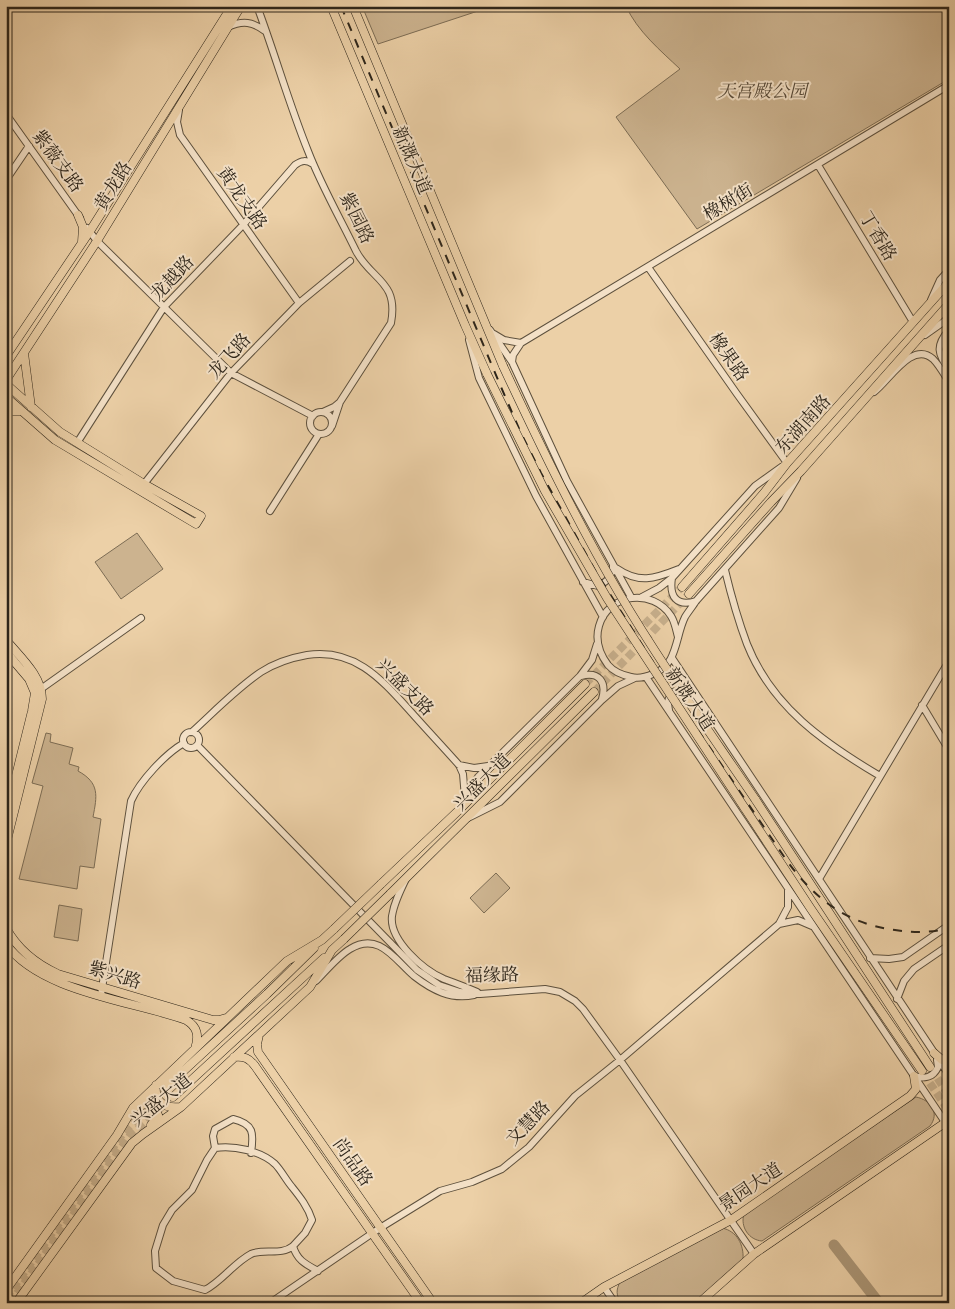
<svg xmlns="http://www.w3.org/2000/svg" width="955" height="1309" font-family="'Libre Caslon Text','Noto Serif SC',serif">
<rect width="100%" height="100%" fill="#ecd0a7"/>
<filter id="stains"><feTurbulence type="fractalNoise" baseFrequency=".004" numOctaves="4"/><feColorMatrix values="0 0 0 0 .2 0 0 0 0 .09 0 0 0 0 .02 0 0 0 .5 -.17"/></filter>
<radialGradient id="worn" r=".72"><stop offset=".6" stop-color="#630" stop-opacity="0"/><stop offset="1" stop-color="#630" stop-opacity=".3"/></radialGradient>
<path fill="#ccb38f" stroke="#7c6c54" d="M362 6H476L478 11 378 44Z
M626 6H949V79L697 229 616 117 680 69C661 51 637 31 626 6Z
M137 533 163 569 121 599 95 562Z
M46 733 51 734 50 742 73 748 69 764 79 767 78 771C100 783 97 796 93 817L101 819 94 868 80 866 77 889 19 879 43 786 32 783Z
M496 873 510 888 484 913 470 898Z
M59 905 82 909 78 941 54 937Z
M916 1097C931 1100 940 1113 930 1126L762 1241C749 1240 740 1227 744 1214Z
M722 1228C737 1231 744 1245 743 1259L694 1303H621C616 1295 616 1290 620 1282Z"/>
<g fill="none" stroke-linecap="round" stroke-linejoin="round">
<path stroke="#ab9677" stroke-width="11" d="M834 1245 879 1303"/>
<path stroke="#c6ae8b" stroke-width="8" stroke-dasharray="8 4" stroke-linecap="butt" d="M585 684 682 587
M594 692 689 594
M931 1068 949 1096
M923 1073 949 1111
M6 1298 124 1132 165 1088
M10 1303 129 1137 173 1097"/>
<g stroke="#5d503d" stroke-width="8">
<path id="minor" d="M257 6C275 54 289 104 308 151 321 185 340 218 356 251 371 280 399 281 391 323L340 402 332 426
M228 27C243 20 253 22 265 31
M179 110 177 122 180 135 299 303
M6 114 80 218
M818 165 913 322
M6 180 29 146
M87 228 97 241 231 373 313 416
M931 300 940 280 949 270
M490 330 512 362 567 481 631 597
M949 330C935 346 938 354 949 370
M494 334 504 340 521 343 513 355 512 362
M925 335 949 318
M469 340 479 378 536 496 603 617
M521 343 949 85
M874 392C889 381 912 340 933 359 939 365 944 374 949 382
M310 423a11 11 0 1 1 22 0a11 11 0 1 1-22 0Z
M323 412 334 407 340 402
M77 443 164 307 243 225 295 165C302 160 306 160 313 164
M144 484 231 373 299 303 350 261
M270 511 319 434
M616 568C639 584 654 579 679 569
M725 570C731 595 738 620 747 644 772 707 824 743 880 776
M672 578C669 597 677 607 696 601
M583 582 598 586C608 581 612 577 613 566
M642 597 659 588 672 578 755 486 787 463 737 394 648 267
M678 637C676 630 675 622 671 616 653 588 608 593 599 626 595 640 599 653 608 665 614 672 622 675 631 677 639 679 646 677 653 674 678 665 675 637 685 617 688 612 693 606 696 601L779 508 797 478
M672 658 949 1075
M581 676C599 671 607 682 602 699
M646 677 949 1128
M38 691 141 618
M922 705 949 750
M669 710C665 691 679 685 694 693
M192 732C214 712 236 689 261 672 275 663 290 658 307 655 355 648 381 679 411 712 427 730 443 747 459 765L463 774 465 798
M183 740a8 8 0 1 1 16 0a8 8 0 1 1-16 0Z
M197 745 417 970 439 985 460 992 480 994 545 989 560 992 575 1001 583 1009 620 1060 754 1254
M459 765 474 768 488 766
M466 797 478 777 580 676 592 660 597 644
M468 818 500 802 602 700 618 686 635 678
M406 879C400 891 394 903 392 916 389 940 423 970 444 979 455 983 466 987 477 992
M819 879 949 661
M779 924 798 920 812 926
M870 958 889 959 903 957 949 925
M316 981C326 971 338 956 350 949 379 931 395 960 414 976 432 990 451 1000 474 995
M101 995 131 801C140 781 165 754 184 743
M897 999 904 981 914 969 949 945
M914 1076C925 1079 933 1078 938 1067L937 1060
M215 1148 213 1136 215 1129 233 1119C254 1124 254 1133 251 1153
M293 1246C281 1256 264 1248 251 1254 234 1263 222 1281 205 1290L173 1281 156 1268 155 1251 163 1225 172 1210 192 1190 207 1160 215 1148C234 1145 261 1151 275 1164 281 1170 286 1180 292 1187 300 1197 308 1207 312 1220L305 1233 293 1246C297 1260 305 1264 318 1271
M604 1287 615 1303
M270 1303 380 1228 440 1191 472 1182 502 1169 529 1147 575 1096 620 1060 779 924 788 907V890"/>
</g>
<g stroke="#2d251a" stroke-width="9">
<path id="major" d="M331 6 465 325 487 374
M353 6 503 366
M78 215 83 227 82 242
M24 353 31 407
M6 356 90 231 232 6
M6 380 97 241 241 6
M6 384 60 432 144 484 201 516 196 524 55 440 6 397
M6 411H21
M682 587 764 493 787 463 949 282
M689 594 771 502 801 471 949 304
M6 640C21 658 42 676 42 699L6 844
M6 652 29 679 35 693 32 711 6 816
M755 799 930 1067
M744 807 811 909 922 1071
M381 884 458 811 585 684
M390 894 594 692
M6 928C18 950 36 964 58 974L213 1020H219L226 1018
M6 944C40 992 133 1001 186 1020 198 1027 199 1036 195 1049
M259 1035 257 1044 258 1052 433 1303
M934 1053 942 1060 949 1062
M234 1057C244 1056 249 1058 255 1066L421 1303
M156 1085C154 1101 164 1109 180 1107
M165 1088 267 994 314 948
M173 1097 324 958
M136 1107 146 1104 154 1106 158 1115 151 1125
M945 1122 949 1108
M6 1290 117 1135 133 1108 287 961 322 940 334 929
M16 1303 132 1143 143 1134 181 1107 310 987 332 950 344 939
M581 1303 604 1287 731 1220 910 1096 916 1089 914 1076
M699 1303 754 1254 949 1120"/>
</g>
<use href="#minor" stroke="#f3e0c6" stroke-width="6"/>
<use href="#major" stroke="#ecd0a7" stroke-width="8"/>
<path stroke="#2d251a" stroke-width="2" stroke-dasharray="9 9" stroke-linecap="butt" d="M341 6 501 387 520 431 541 473 596 572 674 695 787 861C815 899 847 924 895 930 913 933 931 933 949 928"/>
<g stroke="#2d251a" stroke-width="9" stroke-linecap="butt">
<path id="major-bridge" d="M503 366C539 443 576 520 619 593 661 664 709 731 755 799
M487 374 545 491 607 598 744 807
M334 929 381 884
M344 939 390 894"/>
</g>
<use href="#major-bridge" stroke="#ecd0a7" stroke-width="8"/>
</g>
<g text-anchor="middle" stroke-width="4" stroke-linejoin="round" paint-order="stroke">
<g font-size="18" font-style="italic" fill="#554837" stroke="#f3e0c6">
<text x="762" y="97">天宫殿公园</text>
</g>
<g font-size="18" fill="#2d251a" stroke="#f3e0c6">
<text transform="translate(412 160) rotate(67)" y="6">新溉大道</text>
<text transform="translate(58 161) rotate(54)" y="6">紫薇支路</text>
<text transform="translate(113 186) rotate(-59)" y="6">黄龙路</text>
<text transform="translate(242 198) rotate(55)" y="6">黄龙支路</text>
<text transform="translate(728 202) rotate(-31)" y="6">橡树街</text>
<text transform="translate(357 218) rotate(64)" y="6">紫园路</text>
<text transform="translate(878 236) rotate(59)" y="6">丁香路</text>
<text transform="translate(172 278) rotate(-47)" y="6">龙越路</text>
<text transform="translate(229 356) rotate(-48)" y="6">龙飞路</text>
<text transform="translate(729 357) rotate(55)" y="6">橡果路</text>
<text transform="translate(803 424) rotate(-48)" y="6">东湖南路</text>
<text transform="translate(405 687) rotate(45)" y="6">兴盛支路</text>
<text transform="translate(690 699) rotate(56)" y="6">新溉大道</text>
<text transform="translate(482 782) rotate(-45)" y="6">兴盛大道</text>
<text transform="translate(115 975) rotate(17)" y="6">紫兴路</text>
<text transform="translate(492 975) rotate(-1)" y="6">福缘路</text>
<text transform="translate(161 1100) rotate(-39)" y="6">兴盛大道</text>
<text transform="translate(528 1123) rotate(-46)" y="6">文慧路</text>
<text transform="translate(353 1162) rotate(55)" y="6">尚品路</text>
<text transform="translate(750 1187) rotate(-34)" y="6">景园大道</text>
</g>
</g>
<rect width="955" height="1309" fill="none" stroke="#ecd0a7" stroke-width="25"/>
<rect x="8" y="8" width="940" height="1294" fill="none" stroke="#2d251a" stroke-width="2.5"/>
<rect x="12" y="12" width="930" height="1284" fill="none" stroke="#2d251a"/>
<rect width="100%" height="100%" filter="url(#stains)"/>
<rect width="100%" height="100%" fill="url(#worn)"/>
</svg>
